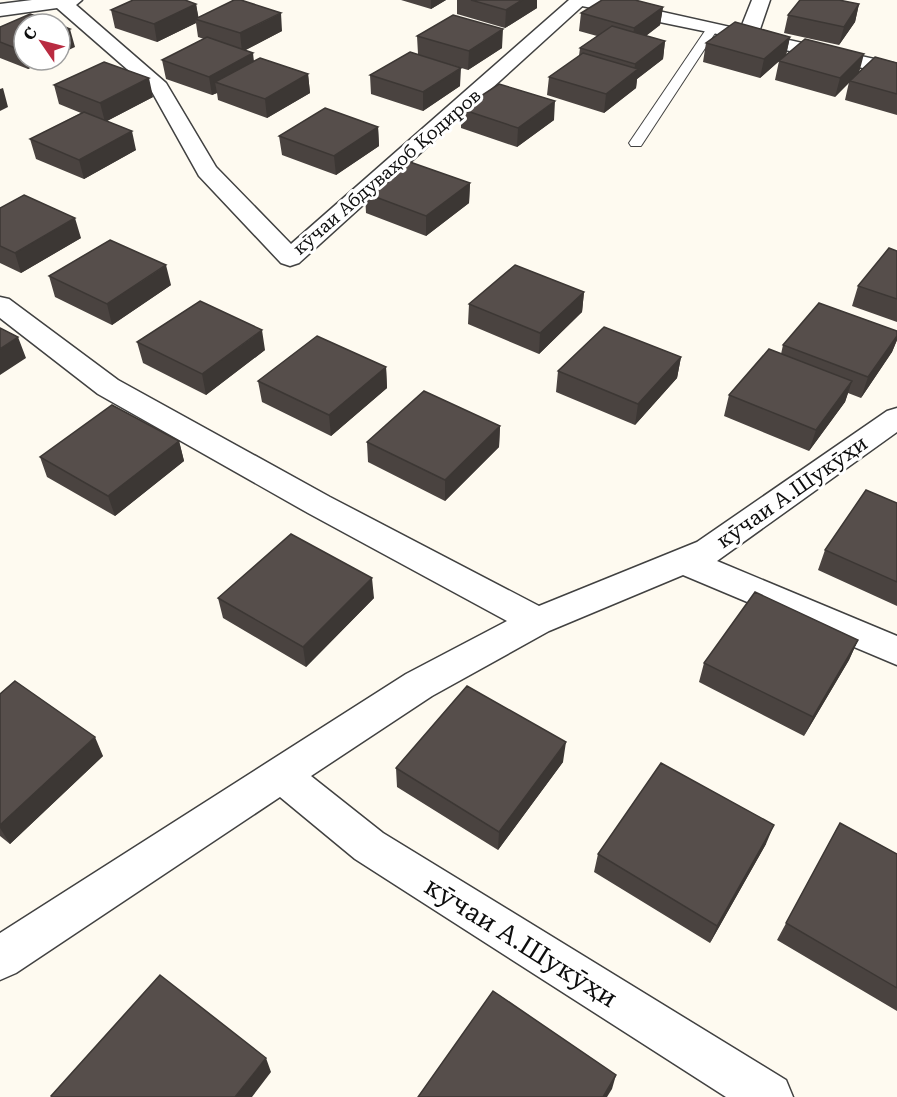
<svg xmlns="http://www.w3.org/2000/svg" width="897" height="1097" font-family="'Roboto Serif',serif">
<rect width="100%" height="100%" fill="#fefaf0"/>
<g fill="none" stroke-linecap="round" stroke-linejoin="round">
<g stroke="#414141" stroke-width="2">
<path id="service" d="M713 24 719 27 643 143 641 146H631L629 143 709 25Z"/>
</g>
<g stroke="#414141" stroke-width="3">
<path id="minor" d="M32 0H82L76 5 166 83 216 167 291 244 569 0H589L299 263 290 266 281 263 199 176 151 90 57 8 0 16V4Z
M752 0H770L758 35 755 39H741L738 35Z
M0 297 9 299 118 380 330 497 539 606 697 542 887 411 897 408V432L717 561 897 636V665L683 575 549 631 432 696 311 776 383 833 786 1080 793 1097H726L355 859 280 797 16 973 0 980V933L406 674 507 621 308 513 98 394 0 318Z"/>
</g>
<g stroke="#414141" stroke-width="3">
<path id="tertiary" d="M573 0H609L897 64V76L713 33 582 6 575 4Z"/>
</g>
<use href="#service" fill="#fff" fill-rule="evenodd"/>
<use href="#minor" fill="#fff" fill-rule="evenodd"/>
<use href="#tertiary" fill="#fff" fill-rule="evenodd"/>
</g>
<path fill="#4a4340" d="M401 0H446L431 9Z
M457 0H537V8L505 28 457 14Z
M196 4 198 17 282 31 245 50 254 61 308 74 310 93 267 118 218 100 217 93 212 95 166 79 162 60 204 39 198 37 196 23 157 42 115 28 111 10Z
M859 4 855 22 839 45 784 33 788 15Z
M663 7 660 25 646 36 665 41 663 59 637 79 636 88 604 113 547 95 549 77 579 56 580 48 597 36 579 31 581 13Z
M24 24V60H47L28 69 0 58V27Z
M417 36 502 48 468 70 419 55 460 86 423 111 371 94 370 75 418 54Z
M790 37 786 55 760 78 703 62 706 43Z
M779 61 859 72 897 63V115L845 100 849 82 835 97 775 80Z
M54 85 153 97 107 121 136 150 84 179 36 159 30 139 81 113 59 104Z
M461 109 554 120 517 147 461 128Z
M378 127 379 146 336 175 282 155 279 136Z
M470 183 469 203 426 236 366 213 365 193Z
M0 208 81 238 21 273 0 263Z
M897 251V322L852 306 858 286Z
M49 276 171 285 112 325 55 297Z
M584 292 582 312 539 354 468 324 469 304Z
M897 336V340L892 352 861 398 848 393 845 402 809 451 724 416 729 395 781 354 783 345Z
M137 342 265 350 206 395 143 363Z
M681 357 677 378 635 425 556 392 558 371Z
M386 367 387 388 331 436 262 402 258 381Z
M500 426 499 447 445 501 368 462 367 442Z
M179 441 184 461 115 516 47 477 40 457Z
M897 503V606L818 570 825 550Z
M218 598H374L306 667 223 618Z
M858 640 849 660 804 736 699 682 704 663Z
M0 694 103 756 10 844 0 836Z
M563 762 498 850 397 787 396 768Z
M840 823 897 854V1011L777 940Z
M766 844 710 943 594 872 598 854Z"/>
<path fill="#3c3734" d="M431 0H446L431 9Z
M522 0H537V8L505 28 506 10Z
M196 4 199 20 195 19 196 23 157 42 154 24Z
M859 4 855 22 839 45 844 27Z
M663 7 660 25 632 46 634 28Z
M281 13 282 31 242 52 240 33Z
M70 29 75 47 60 54V33Z
M503 29 502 48 468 70 469 51Z
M790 37 786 55 760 78 764 59Z
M665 41 663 59 637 79 636 88 604 113 606 94 634 73 635 64Z
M253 53 255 71 215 82 217 93 212 95 209 77Z
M864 54 859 73 835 97 840 78Z
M25 60H47L28 69Z
M461 68 460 86 423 111V92Z
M308 74 310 93 267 118 265 99Z
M149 78 153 97 105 122 100 103Z
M3 88 8 107 0 111V89Z
M555 101 554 120 517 147 518 128Z
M378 127 379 146 336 175 334 156Z
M132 131 136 150 84 179 79 160Z
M470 183 469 203 426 236V216Z
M75 218 81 238 21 273 15 253Z
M166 265 171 285 112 325 107 304Z
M584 292 582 312 539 354 540 333Z
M262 330 265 350 206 395 202 374Z
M897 336V340L892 352 861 398 868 377Z
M18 337 26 358 0 375V349Z
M681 357 677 378 635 425 638 404Z
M386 367 387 388 331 436 329 415Z
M852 381 845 402 809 451 816 430Z
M500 426 499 447 445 501V480Z
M179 441 184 461 115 516 108 496Z
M372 578 374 598 306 667 303 647Z
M858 640 849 660 804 736 813 717Z
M95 737 103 756 10 844 0 828V825Z
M566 742 563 762 498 850 499 832Z
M774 825 766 844 710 943 717 926Z
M266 1058 271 1072 252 1097H235Z
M616 1075 612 1089 607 1097H603Z"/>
<path fill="#564e4b" stroke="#3c3734" stroke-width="1.5" d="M133 0H185L196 4 154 24 111 10Z
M234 0H241L281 13 240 33 195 19Z
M471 0H522L506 10Z
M602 0H635L663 7 634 28 581 13Z
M800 0H839L859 4 844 27 788 15Z
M30 14 58 24H24V50L23 51 0 42V27Z
M453 15 503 29 469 51 417 36Z
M735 22 790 37 764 59 706 43Z
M60 25 70 29 60 33Z
M612 26 665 41 635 64 580 48Z
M207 37 253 53 209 77 162 60Z
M805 39 864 54 840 78 779 61Z
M410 52 461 68 423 92 370 75Z
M583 53 638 69 606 94 549 77Z
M875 57 897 63V94L850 81Z
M260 58 308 74 265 99 215 82Z
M104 62 149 78 100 103 54 85Z
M499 84 555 101 518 128 461 109Z
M325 108 378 127 334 156 279 136Z
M84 112 132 131 79 160 30 139Z
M410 162 470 183 426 216 365 193Z
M24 195 75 218 15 253 0 246V208Z
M110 240 166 265 107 304 49 276Z
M889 248 897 251V299L858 286Z
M515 265 584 292 540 333 469 304Z
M200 301 262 330 202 374 137 342Z
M819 303 897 331V336L868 377 783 345Z
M604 327 681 357 638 404 558 371Z
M0 328 18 337 0 349Z
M317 336 386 367 329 415 258 381Z
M769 349 852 381 816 430 729 395Z
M424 391 500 426 445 480 367 442Z
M112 405 179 441 108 496 40 457Z
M866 490 897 503V582L825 550Z
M291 534 372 578 303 647 218 598Z
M755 592 858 640 813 717 704 663Z
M15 681 95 737 0 825V694Z
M467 686 566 742 499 832 396 768Z
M661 763 774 825 717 926 598 854Z
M840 823 897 854V988L786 923Z
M160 975 266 1058 235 1097H52L51 1096Z
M493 991 616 1075 603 1097H418Z"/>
<g text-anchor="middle" stroke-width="6" stroke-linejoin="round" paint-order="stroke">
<g font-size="18" fill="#0e0e0e" stroke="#fff">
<text transform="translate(387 172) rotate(-41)" y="6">кӯчаи Абдуваҳоб Қодиров</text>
</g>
<g font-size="21" fill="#0e0e0e" stroke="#fff">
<text transform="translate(792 492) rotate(-35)" y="7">кӯчаи А.Шукӯҳи</text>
</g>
<g font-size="26" fill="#0e0e0e" stroke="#fff">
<text transform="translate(521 942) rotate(32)" y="9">кӯчаи А.Шукӯҳи</text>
</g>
</g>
<g transform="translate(42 42) rotate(305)"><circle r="28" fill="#ffffff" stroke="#9f9f9f" stroke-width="1.5"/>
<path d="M0-4.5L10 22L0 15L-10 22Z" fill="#b92b41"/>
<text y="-9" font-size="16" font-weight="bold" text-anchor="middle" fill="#0e0e0e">С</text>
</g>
</svg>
